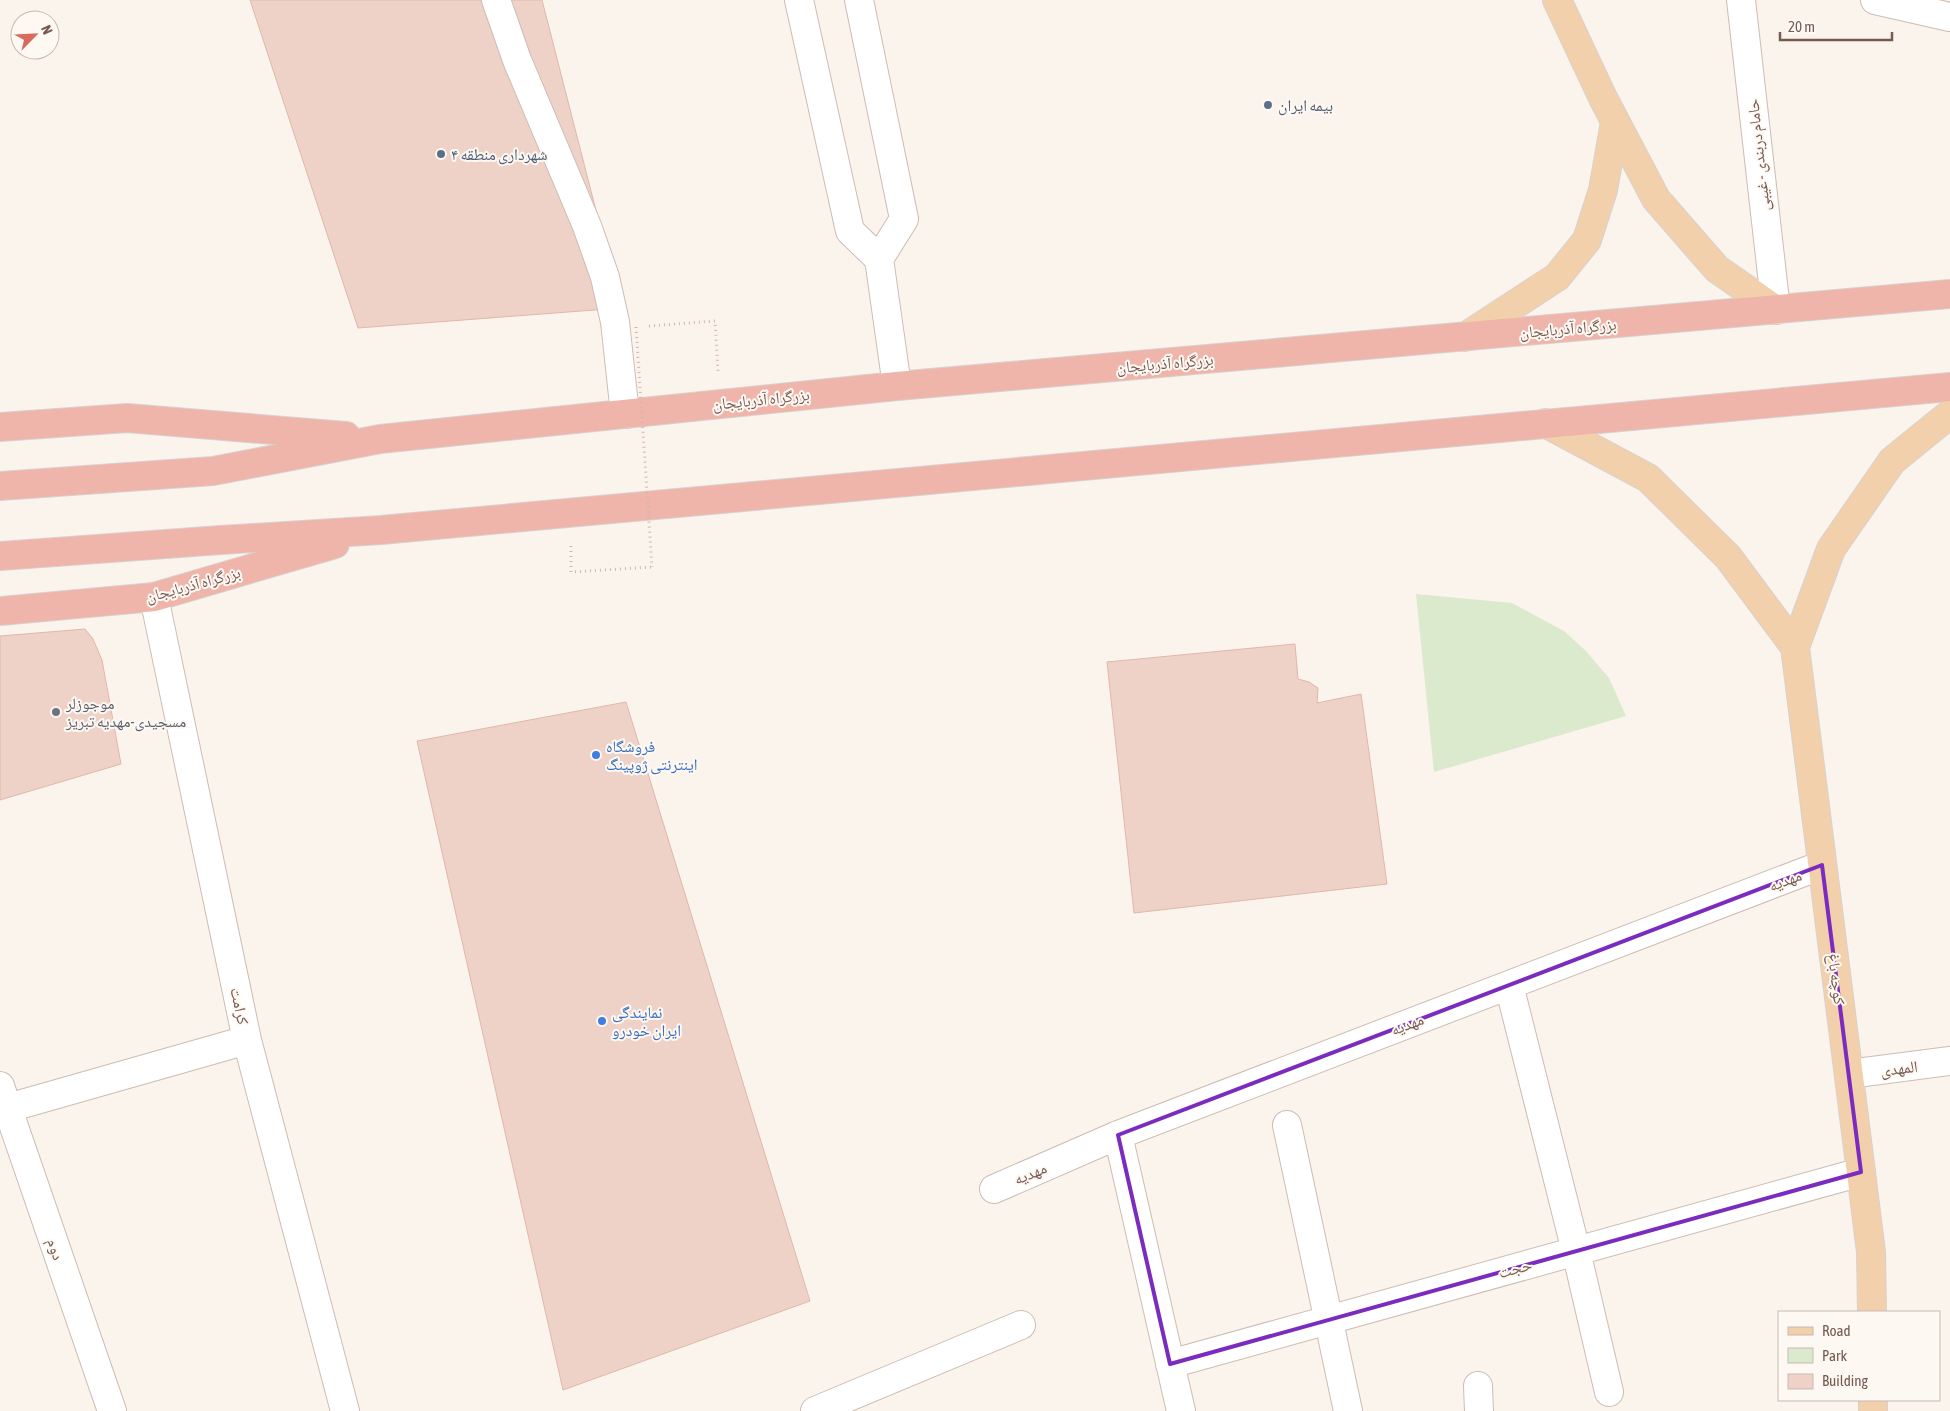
<svg xmlns="http://www.w3.org/2000/svg" width="1950" height="1411" font-family="'Asap Condensed','Noto Naskh Arabic',sans-serif">
<rect width="100%" height="100%" fill="#fbf4ed"/>
<path fill="#dbe9cc" d="M1416 594 1512 603 1564 631 1586 651 1609 678 1626 716 1434 772Z"/>
<path fill="#eed2c7" stroke="#e0b7a9" d="M250 0H542L621 308 358 328Z
M85 629 93 639 102 660 121 764 0 800V636Z
M1295 644 1298 679 1309 682 1318 688 1317 703 1361 694 1387 884 1134 913 1107 662Z
M626 702 810 1301 563 1390 417 741Z"/>
<g fill="none" stroke-linecap="round" stroke-linejoin="round">
<g stroke="#cdbcb3" stroke-width="30">
<path id="minor" d="M496 0 517 60 587 226 605 277 615 322 625 414
M799 0 850 231 879 259 897 386
M859 0 904 219 879 259
M1741 0 1776 310
M1875 0 1950 17
M154 597 247 1040 345 1411
M1509 985 1576 1251 1609 1392
M1849 1074 1950 1061
M0 1086 112 1411
M8 1108 247 1040
M1287 1125 1348 1411
M1118 1135 1181 1411
M994 1189 1118 1135 1822 865
M1170 1364 1861 1172
M1478 1386 1479 1411
M815 1411 1021 1325"/>
</g>
<g stroke="#d8d1ce" stroke-width="30">
<path id="major" d="M1557 0 1603 98 1656 199 1717 269 1776 310
M1465 337 1557 277 1587 240 1603 190 1615 122
M1545 423 1648 478 1728 557 1795 647 1831 549 1892 461 1950 414
M1795 647 1871 1252 1872 1312
M1873 1400V1411"/>
</g>
<g stroke="#d8d1ce" stroke-width="30">
<path id="highway" d="M0 427 127 418 346 436
M0 486 213 471 380 439 897 386 1950 294
M0 556 221 540 381 530 1950 387
M0 611 154 597 335 544"/>
</g>
<path stroke="#d4b5a9" stroke-width="3" stroke-dasharray="1 4" stroke-linecap="butt" d="M649 326 715 321 718 371
M571 546V572L652 567"/>
<use href="#minor" stroke="#fff" stroke-width="28"/>
<use href="#major" stroke="#f3d0ac" stroke-width="28"/>
<use href="#highway" stroke="#efb4aa" stroke-width="28"/>
<path stroke="#d4b5a9" stroke-width="3" stroke-dasharray="1 4" stroke-linecap="butt" d="M636 327 652 567"/>
</g>
<path fill="none" stroke="#7b2cbf" stroke-width="4" stroke-linejoin="round" d="M1822 865 1861 1172 1170 1364 1118 1135Z"/>
<g fill="#5c6f8a" stroke="#fef8f3" stroke-width="2">
<circle cx="1268" cy="105" r="5"/>
<circle cx="441" cy="154" r="5"/>
</g>
<circle fill="#6b7280" stroke="#fef8f3" stroke-width="2" cx="56" cy="712" r="5"/>
<g fill="#3f7fe0" stroke="#fef8f3" stroke-width="2">
<circle cx="596" cy="755" r="5"/>
<circle cx="602" cy="1021" r="5"/>
</g>
<g text-anchor="middle" stroke-width="4" stroke-linejoin="round" paint-order="stroke">
<g font-size="16" fill="#4e5e75" stroke="#fef8f3" text-anchor="start">
<text x="1278" y="111">بیمه ایران</text>
<text x="451" y="160">شهرداری منطقه ۴</text>
</g>
<g font-size="16" fill="#755a51" stroke="#fef8f3">
<text transform="translate(1758 155) rotate(-96)" y="6">حامام دربندی - غیبی</text>
<text transform="translate(1568 328) rotate(-5)" y="6">بزرگراه آذربایجان</text>
<text transform="translate(1165 363) rotate(-5)" y="6">بزرگراه آذربایجان</text>
<text transform="translate(761 399) rotate(-6)" y="6">بزرگراه آذربایجان</text>
<text transform="translate(193 584) rotate(-15)" y="6">بزرگراه آذربایجان</text>
<text transform="translate(1785 880) rotate(-21)" y="6">مهدیه</text>
<text transform="translate(1837 979) rotate(83)" y="6">کوچه باغ</text>
<text transform="translate(240 1006) rotate(78)" y="6">کرامت</text>
<text transform="translate(1407 1024) rotate(-21)" y="6">مهدیه</text>
<text transform="translate(1899 1068) rotate(-7)" y="6">المهدی</text>
<text transform="translate(1030 1173) rotate(-23)" y="6">مهدیه</text>
<text transform="translate(56 1249) rotate(71)" y="6">دوم</text>
<text transform="translate(1515 1268) rotate(-15)" y="6">حجت</text>
</g>
<g font-size="16" fill="#5b616d" stroke="#fef8f3" text-anchor="start">
<text x="66" y="709">موجوزلر<tspan x="66" dy="18">مسجیدی-مهدیه تبریز</tspan></text>
</g>
<g font-size="16" fill="#366cbe" stroke="#fef8f3" text-anchor="start">
<text x="606" y="752">فروشگاه<tspan x="606" dy="18">اینترنتی ژوپینگ</tspan></text>
<text x="612" y="1018">نمایندگی<tspan x="612" dy="18">ایران خودرو</tspan></text>
</g>
</g>
<rect x="1778" y="1311" width="162" height="90" fill="#fef8f3" stroke="#c7b9b2"/>
<rect x="1788" y="1327" width="25" height="8" fill="#f3d0ac" stroke="#c7b9b2"/>
<text x="1822" y="1336" font-size="15" fill="#755a51">Road</text>
<rect x="1788" y="1348" width="25" height="15" fill="#dbe9cc" stroke="#c7b9b2"/>
<text x="1822" y="1361" font-size="15" fill="#755a51">Park</text>
<rect x="1788" y="1374" width="25" height="15" fill="#eed2c7" stroke="#c7b9b2"/>
<text x="1822" y="1386" font-size="15" fill="#755a51">Building</text>
<g transform="translate(35 35) rotate(66)"><circle r="24" fill="#fef8f3" stroke="#c7b9b2"/>
<path d="M0-4L9 19L0 12L-9 19Z" fill="#d96b5e"/>
<text y="-8" font-size="14" font-weight="bold" text-anchor="middle" fill="#755a51">N</text>
</g>
<path d="M1780 32v8h112v-8" fill="none" stroke="#755a51" stroke-width="2.5"/>
<text x="1788" y="32" font-size="15" fill="#755a51" stroke="#fef8f3" stroke-width="4" paint-order="stroke">20 m</text>
</svg>
